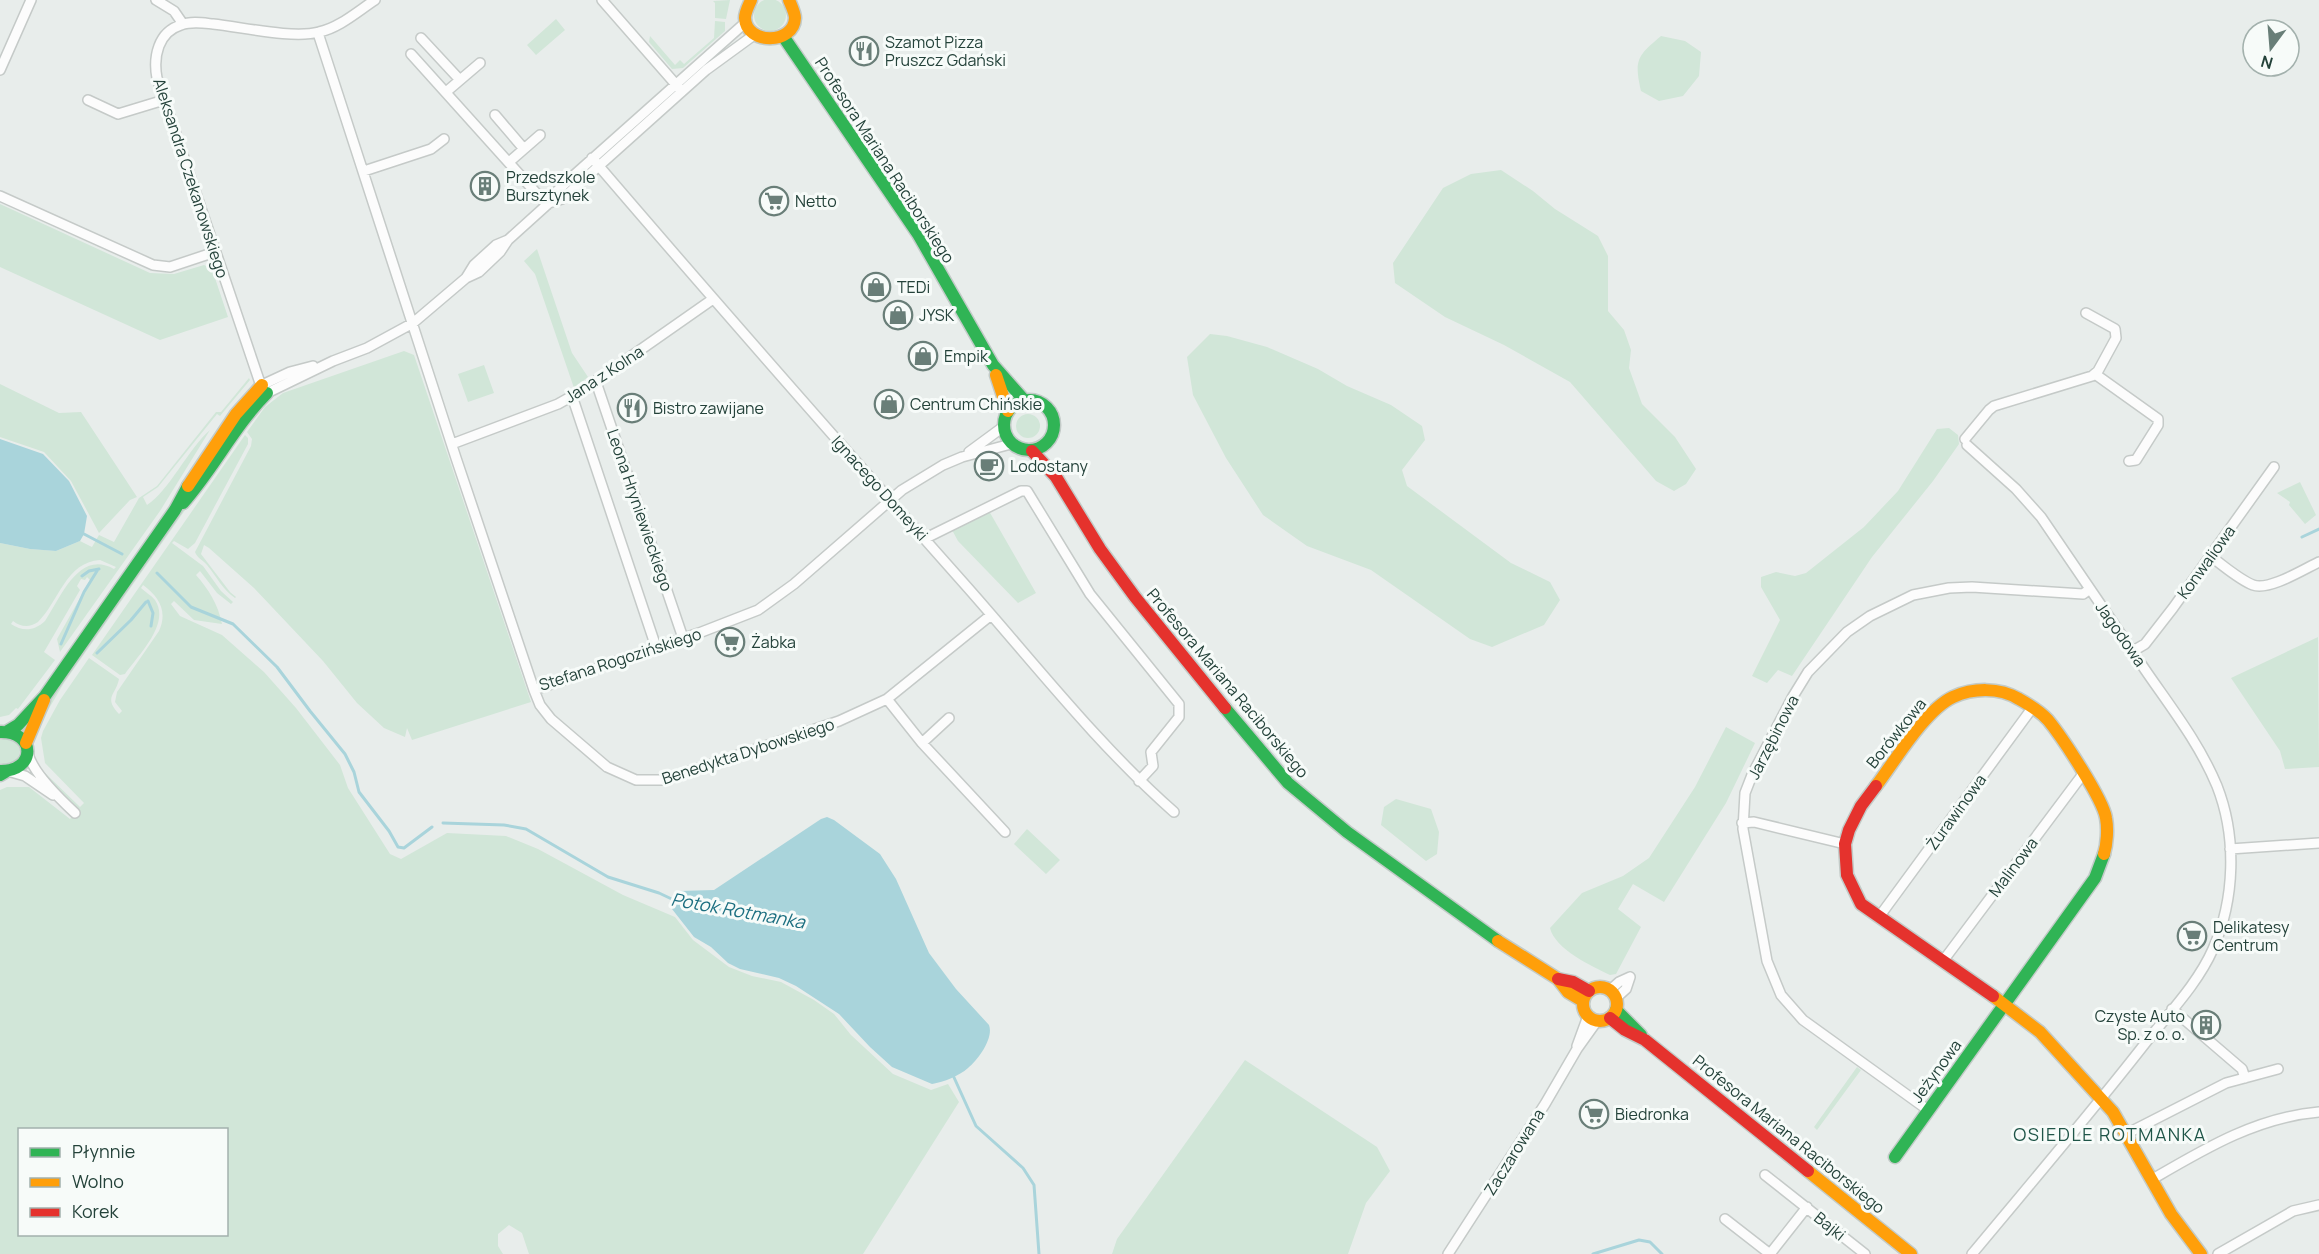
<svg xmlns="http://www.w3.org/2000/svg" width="2319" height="1254" font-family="Manrope,sans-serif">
<rect width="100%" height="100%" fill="#e8edeb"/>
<path fill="#d1e6d8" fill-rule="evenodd" d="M754 15a16 16 0 1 1 32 0a16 16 0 1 1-32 0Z
M730 0 726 19 715 18V3L713 1Z
M556 19 565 30 536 55 527 45Z
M715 21 725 22V31L683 68 672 69 649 42 650 36 675 65 680 60 684 64 714 38Z
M1661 36 1685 41 1701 52 1699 76 1683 96 1659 101 1641 91C1634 60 1637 56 1661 36Z
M1501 170 1533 191 1555 209 1598 236 1608 256V311L1624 330 1631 350 1629 368 1642 404 1675 437 1696 469 1686 484 1674 491 1656 481 1570 382 1504 345 1445 317 1395 283 1393 263 1443 188 1471 174Z
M0 204 150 273 174 274 204 265 212 269 228 317 160 340 0 267Z
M537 249 572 353 588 377 574 388 535 274 524 261Z
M1210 334 1227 336 1267 347 1318 369 1347 386 1391 405 1422 426 1425 440 1402 470 1407 486 1511 563 1550 582 1560 600 1544 625 1492 647 1470 639 1371 570 1307 546 1263 515 1226 458 1193 395 1187 357Z
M404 351 414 355 531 702 412 740 407 728 405 737 384 728 357 703 323 661 254 588 209 548 204 545 201 554 230 592 236 597 235 598C222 589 217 577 207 565 203 560 197 558 195 552L251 446 252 439 247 432 265 407 283 393Z
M484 365 494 393 468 402 458 374Z
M249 378 250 380 220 416 217 414 158 487 143 497 147 505C169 491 188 449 210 430L160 511 60 652 57 639 90 580 87 577 85 580 81 579 77 586 80 590 44 652 55 660 18 709 16 708 9 715 0 717V543L30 549 56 551 80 541 92 547 99 535 114 542 139 498 157 486 216 412H221ZM100 560 116 567 114 569C79 549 61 597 45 621 34 631 23 632 11 624L13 621C21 627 29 628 38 622 59 601 66 562 100 560Z
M0 384 59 413 81 412 137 497 130 500 99 533 71 481 44 452 0 437Z
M1016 426a12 12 0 1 1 24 0a12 12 0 1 1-24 0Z
M1949 428 1958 435 1959 444 1933 481 1872 557 1792 676 1778 670 1767 683 1752 676 1780 620 1761 587V577L1776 572 1795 576 1806 573 1864 527 1898 491 1937 429Z
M245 435 248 438V444L195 543 188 549 174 541 172 543 203 566 221 591 233 602 231 604 217 593 200 571 196 575C209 590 218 604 222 624L194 620 174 601 171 604 180 616 222 635 264 672 296 708 340 765 348 788 390 854 401 859 447 833 506 836 538 849 623 895 675 917 693 940 729 967 752 976 781 982 814 1000 834 1014 851 1035 893 1074 931 1090 948 1084 959 1102 863 1254H529L522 1233 509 1225 498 1234V1246L503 1254H0V790L7 787H29L70 819 78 809 42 774 45 773 80 807 84 803 45 763 41 738 43 731 60 700 89 658 119 679C116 695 103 697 119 714L122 711 115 702 117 692 159 631C168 611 159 597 143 585L141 588C145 592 151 595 155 600 171 624 138 655 125 674L120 675 92 655ZM20 1130H226V1234H20Z
M2300 482 2316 515 2305 524 2289 505 2290 502 2277 493Z
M204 483 64 683 41 722 37 723 67 674 179 514Z
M989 511 1036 593 1018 603 958 541 952 530Z
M2318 637 2319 767 2285 769 2280 751 2231 678Z
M1726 727 1755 743 1726 803 1664 902 1633 884 1618 909 1641 927 1616 974 1610 975C1591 966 1555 949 1550 928L1582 893 1623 876 1649 858 1695 787Z
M7 738 17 743 20 750 18 759 7 765 0 763V740Z
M1396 799 1431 809 1439 832 1437 854 1426 861 1381 825 1384 807Z
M1027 829 1060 860 1046 874 1014 844Z
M1245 1060 1377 1147 1390 1171 1366 1203 1348 1254H1112L1117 1239Z
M1857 1067 1861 1070 1817 1130 1814 1127Z"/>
<path fill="#a9d4db" d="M0 439 43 454 69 481 87 516 84 534 80 541 56 551 30 549 0 543Z
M827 817 834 820 880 854 896 879 929 953 956 989 989 1025C994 1038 978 1060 968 1068 959 1076 944 1082 932 1084L892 1067 870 1047 839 1014 796 986 779 978 740 969 728 963 711 947 694 937 672 909 679 891 714 890 821 819Z"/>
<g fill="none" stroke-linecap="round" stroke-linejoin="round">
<path stroke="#a9d4db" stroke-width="3" d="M84 534 122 554
M2302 537 2319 529
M157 573 191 607 233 624 277 667 310 711 345 754 354 772 359 792 389 831 398 847 404 848 432 827
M82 576 89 571 99 569
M148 601 153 613 151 626
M61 644 84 592 97 571
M97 653 131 620 146 602
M443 823 504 825 526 829 608 877 659 893 678 902
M952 1073 976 1126 1023 1168 1034 1185 1039 1254
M1593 1254 1639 1240 1650 1242 1662 1254"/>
<g stroke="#c5cac8" stroke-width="12">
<path id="street" d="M156 0 174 11 183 24
M375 0C358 11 339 28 319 32 293 39 242 27 213 24 203 23 191 21 181 25 158 32 153 57 157 78L259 380 267 393 333 361 367 348 413 323 466 278 474 265 496 245 508 240
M602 0 679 88
M318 33 456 458 534 690 699 633 758 610 794 584 902 490 943 465 962 457 1011 444
M421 38 460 80
M411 54 547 205
M0 70 31 0
M446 92 480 63
M88 100 118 114 164 100
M495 115 524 149
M592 158C716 303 842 446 968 588 1035 664 1098 745 1174 812
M509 162 540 135
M364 171 431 149 444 139
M0 196 153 265 170 267 215 252
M549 203 562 199 706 70 754 35
M466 278 479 272 500 252 508 240 549 203 555 193 573 176 746 22
M2095 374 2158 419V425L2136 460 2129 461
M596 382 683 638
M262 385 290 372 313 366
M572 396 656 647
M1965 439 1989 410 1994 406 2092 376 2098 371 2116 338 2115 329 2086 313
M452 444 558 404 583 390 713 299
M1967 445 2016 489 2041 517C2077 569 2112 622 2148 674 2173 710 2200 745 2217 786 2237 837 2235 899 2213 949 2198 983 2170 1012 2147 1041 2091 1113 2031 1183 1972 1254
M969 452 1003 427
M924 539 1021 491H1027L1090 594 1179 704V717L1151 752 1153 766 1139 781
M2210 556C2223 565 2238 579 2253 585 2269 591 2304 569 2319 562
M2133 651 2145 644 2173 608 2274 467
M534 690 540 705 551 719 607 767 636 780H664L839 721 887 699 991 615
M887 699 922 743 1005 832
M922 743 949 718
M28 753C32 772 61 800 75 813
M11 772 25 776 53 795
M1742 823 1754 822 1845 844
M2230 849 2319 843
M1879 917 2033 707
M1943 961 2083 774
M1610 990 1619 982 1630 977
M1616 998 1626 989 1630 977
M2172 1009 2242 1069 2245 1078
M1577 1046 1588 1016
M1928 1110 1803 1020 1781 995 1767 961 1743 829 1745 793 1752 775 1792 698 1808 672 1847 632 1870 616 1913 595 1949 588 1972 587 2083 594 2090 589
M2126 1134 2226 1083 2278 1069
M1765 1175 1865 1254
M2151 1180C2204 1149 2257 1117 2319 1112
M1725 1219 1770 1254
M1448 1254 1545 1104 1577 1049 1597 1021
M1770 1254 1807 1207
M2218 1254 2293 1211 2319 1205"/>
</g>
<g stroke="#c3cbc8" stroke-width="15">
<path id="fast" d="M783 36 918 234 993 365 1024 400
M1004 425a25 25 0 1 1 50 0a25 25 0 1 1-50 0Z
M183 503C214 468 234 426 267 393
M1225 708 1288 783 1347 832 1498 941
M8 731 18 725 45 696 175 510 188 486
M0 732C37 731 36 772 0 771
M0 775 5 772
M1616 1010 1641 1035
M1895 1157 2095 878 2104 854"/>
</g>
<g stroke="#c3cbc8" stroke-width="15">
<path id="slow" d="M751 0C749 5 745 12 745 18 746 45 794 45 795 18 795 13 791 5 789 0
M996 375 1008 411
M188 486 236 414 262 385
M26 743 44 700
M1876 786C1895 761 1925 710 1953 697 1973 688 1999 687 2019 699 2028 704 2041 712 2048 720 2062 737 2103 799 2106 818 2108 829 2107 844 2104 854
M1498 941 1558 979 1568 992 1583 1001
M1583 1004a17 17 0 1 1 34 0a17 17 0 1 1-34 0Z
M1993 996 2040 1032 2113 1112 2171 1214 2201 1254
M1808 1171 1911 1254"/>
</g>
<g stroke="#c3cbc8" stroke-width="15">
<path id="jam" d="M1032 451 1056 477 1100 549 1135 597 1225 708
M1876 786 1861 806 1849 830 1845 844 1847 875 1861 904 1993 996
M1558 979 1573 982 1589 991
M1610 1018 1625 1030 1645 1040 1808 1171"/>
</g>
<use href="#street" stroke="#fcfcfc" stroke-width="9"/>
<use href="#fast" stroke="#30b455" stroke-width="12"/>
<use href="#slow" stroke="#ff9f0a" stroke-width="12"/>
<use href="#jam" stroke="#e5322d" stroke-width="12"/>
</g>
<defs>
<g id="restaurant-ring" transform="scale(1.5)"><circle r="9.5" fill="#f7fbf9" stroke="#697e78" stroke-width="1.5"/><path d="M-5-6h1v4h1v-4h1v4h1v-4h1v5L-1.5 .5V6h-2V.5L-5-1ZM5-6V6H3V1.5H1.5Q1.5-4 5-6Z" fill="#697e78"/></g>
<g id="building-ring" transform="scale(1.5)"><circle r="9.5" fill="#f7fbf9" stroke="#697e78" stroke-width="1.5"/><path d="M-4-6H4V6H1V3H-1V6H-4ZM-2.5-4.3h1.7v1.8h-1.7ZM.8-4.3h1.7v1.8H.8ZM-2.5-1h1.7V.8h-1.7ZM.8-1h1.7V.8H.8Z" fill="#697e78"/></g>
<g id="supermarket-ring" transform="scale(1.5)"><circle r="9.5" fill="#f7fbf9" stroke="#697e78" stroke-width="1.5"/><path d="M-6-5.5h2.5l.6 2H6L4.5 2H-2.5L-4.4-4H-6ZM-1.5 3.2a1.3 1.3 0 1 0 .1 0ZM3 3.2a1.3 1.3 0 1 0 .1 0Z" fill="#697e78"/></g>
<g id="shop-ring" transform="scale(1.5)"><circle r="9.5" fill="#f7fbf9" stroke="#697e78" stroke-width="1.5"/><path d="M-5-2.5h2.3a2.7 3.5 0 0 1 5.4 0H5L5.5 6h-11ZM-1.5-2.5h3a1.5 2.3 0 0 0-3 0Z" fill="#697e78"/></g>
<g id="cafe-ring" transform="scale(1.5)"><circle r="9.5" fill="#f7fbf9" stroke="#697e78" stroke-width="1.5"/><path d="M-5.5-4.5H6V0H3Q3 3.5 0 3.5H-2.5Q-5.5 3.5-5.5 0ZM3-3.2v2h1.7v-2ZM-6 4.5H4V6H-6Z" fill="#697e78"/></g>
</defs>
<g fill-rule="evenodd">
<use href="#restaurant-ring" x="864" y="51"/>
<use href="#building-ring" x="485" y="186"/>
<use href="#supermarket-ring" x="774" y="201"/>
<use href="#shop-ring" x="876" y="287"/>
<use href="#shop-ring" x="898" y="315"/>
<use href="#shop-ring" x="923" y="356"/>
<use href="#shop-ring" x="889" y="404"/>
<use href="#restaurant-ring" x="632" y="408"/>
<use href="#cafe-ring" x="989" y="466"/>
<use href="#supermarket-ring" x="730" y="642"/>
<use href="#supermarket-ring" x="2192" y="936"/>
<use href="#building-ring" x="2206" y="1025"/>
<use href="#supermarket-ring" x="1594" y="1114"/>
</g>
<g text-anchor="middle" stroke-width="6" stroke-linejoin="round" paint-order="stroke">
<g font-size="16" fill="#24423a" stroke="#f7fbf9" text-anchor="start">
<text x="885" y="48">Szamot Pizza<tspan x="885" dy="18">Pruszcz Gdański</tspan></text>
<text x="506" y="183">Przedszkole<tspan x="506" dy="18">Bursztynek</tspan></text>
<text x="795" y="207">Netto</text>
<text x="897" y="293">TEDi</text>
<text x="919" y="321">JYSK</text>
<text x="944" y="362">Empik</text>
<text x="910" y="410">Centrum Chińskie</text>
<text x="653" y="414">Bistro zawijane</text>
<text x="1010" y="472">Lodostany</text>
<text x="751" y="648">Żabka</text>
<text x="2213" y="933">Delikatesy<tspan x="2213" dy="18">Centrum</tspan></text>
<text x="2185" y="1022" text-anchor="end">Czyste Auto<tspan x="2185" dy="18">Sp. z o. o.</tspan></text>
<text x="1615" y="1120">Biedronka</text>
</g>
<g font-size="16" fill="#24423a" stroke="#f7fbf9">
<text transform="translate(885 160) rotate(57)" y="6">Profesora Mariana Raciborskiego</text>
<text transform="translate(191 178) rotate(72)" y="6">Aleksandra Czekanowskiego</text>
<text transform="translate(604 374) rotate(-33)" y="6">Jana z Kolna</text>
<text transform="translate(880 488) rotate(48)" y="6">Ignacego Domeyki</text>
<text transform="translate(640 510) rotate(71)" y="6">Leona Hryniewieckiego</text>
<text transform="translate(2206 562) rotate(-54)" y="6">Konwaliowa</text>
<text transform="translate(2121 634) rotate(55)" y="6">Jagodowa</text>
<text transform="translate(620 659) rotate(-18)" y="6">Stefana Rogozińskiego</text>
<text transform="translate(1228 683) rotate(50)" y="6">Profesora Mariana Raciborskiego</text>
<text transform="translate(1896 733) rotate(-51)" y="6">Borówkowa</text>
<text transform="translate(1773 737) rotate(-63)" y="6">Jarzębinowa</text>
<text transform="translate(748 751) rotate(-18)" y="6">Benedykta Dybowskiego</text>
<text transform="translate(1956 812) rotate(-54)" y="6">Żurawinowa</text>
<text transform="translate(2013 867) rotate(-53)" y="6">Malinowa</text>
<text transform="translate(1936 1071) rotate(-54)" y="6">Jeżynowa</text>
<text transform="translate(1789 1134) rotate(39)" y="6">Profesora Mariana Raciborskiego</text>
<text transform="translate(1514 1152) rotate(-58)" y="6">Zaczarowana</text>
<text transform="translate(1830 1226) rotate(39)" y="6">Bajki</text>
</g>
<g font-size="18" font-style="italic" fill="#1c6f80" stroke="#f7fbf9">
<text transform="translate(738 911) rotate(10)" y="6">Potok Rotmanka</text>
</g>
<g font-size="18" letter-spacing="1.5" fill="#1f5548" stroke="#f7fbf9">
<text x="2110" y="1141">OSIEDLE ROTMANKA</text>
</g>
</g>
<rect x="18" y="1128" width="210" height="108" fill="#f7fbf9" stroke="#a3b1ad" stroke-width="1.5"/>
<rect x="30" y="1148" width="30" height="9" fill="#30b455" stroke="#a3b1ad" stroke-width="1.5"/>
<text x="72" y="1158" font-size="18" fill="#24423a">Płynnie</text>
<rect x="30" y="1178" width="30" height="9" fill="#ff9f0a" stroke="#a3b1ad" stroke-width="1.5"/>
<text x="72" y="1188" font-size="18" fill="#24423a">Wolno</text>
<rect x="30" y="1208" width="30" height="9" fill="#e5322d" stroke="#a3b1ad" stroke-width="1.5"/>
<text x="72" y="1218" font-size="18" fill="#24423a">Korek</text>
<g transform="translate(2271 48) rotate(196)"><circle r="28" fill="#f7fbf9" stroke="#a3b1ad" stroke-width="1.5"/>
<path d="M0-4.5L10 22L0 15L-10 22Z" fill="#697e78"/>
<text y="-9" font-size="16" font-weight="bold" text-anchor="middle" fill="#24423a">N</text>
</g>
</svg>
